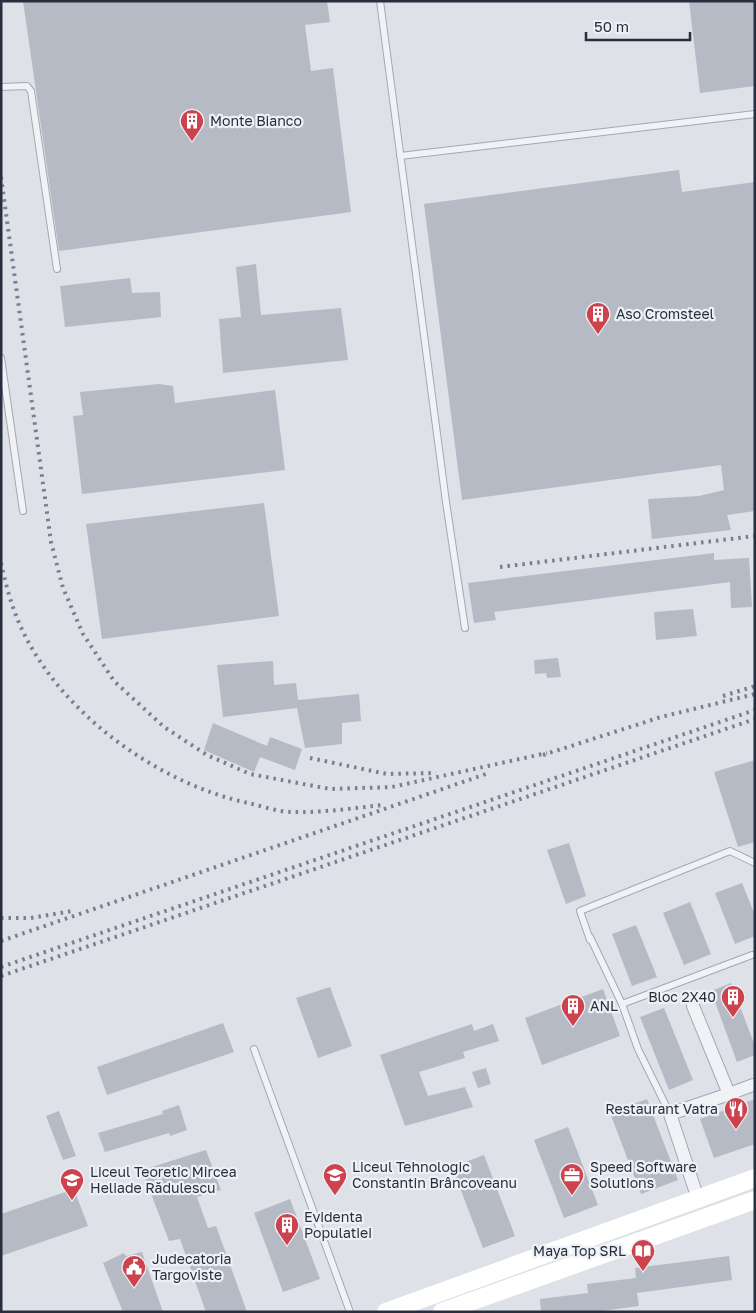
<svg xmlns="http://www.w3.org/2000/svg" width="756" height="1313" font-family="'Golos Text',sans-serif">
<rect width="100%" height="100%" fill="#dee1e7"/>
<path fill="#b5bac4" d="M23 1H327L330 22 305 25 311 71 333 68 351 212 59 251Z
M689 1H755V86L700 93Z
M679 170 682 192 755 182V511L727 515 731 530 652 539 648 499 699 496 724 490 721 465 462 500 424 204Z
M256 264 261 315 341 308 348 360 223 373 219 319 241 317 236 267Z
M130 278 132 293 160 292 161 317 65 327 60 286Z
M159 384 173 386 175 403 275 390 285 470 82 494 73 416 83 415 80 392Z
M264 503 279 616 102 639 86 524Z
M714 553V560L749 558 752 607 731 608 730 582 494 612 496 620 474 623 468 583Z
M693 609 697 636 656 640 654 612Z
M558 658 561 677 547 678 546 673 535 674 534 660Z
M273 661 274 685 296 683 298 700 359 694 361 721 342 723V744L305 748 297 708 223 717 217 665Z
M213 723 267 746 270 737 302 749 295 770 260 757 254 772 204 750Z
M755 760V842L738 847 714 772Z
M569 843 586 896 566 904 547 850Z
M742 883 755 915V936L735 944 715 893Z
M690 902 711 954 684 965 663 913Z
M636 925 657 977 632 986 612 934Z
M731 983 755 1046V1055L737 1062 711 991Z
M330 987 352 1046 318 1058 296 998Z
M603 989 620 1036 542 1065 525 1018Z
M664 1008 693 1080 669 1090 640 1017Z
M223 1023 234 1052 107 1095 97 1067Z
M472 1024 474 1031 493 1024 499 1041 463 1052 465 1058 419 1072 428 1096 465 1087 473 1107 405 1126 380 1055Z
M486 1068 491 1084 478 1088 472 1072Z
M647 1099 678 1180 641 1194 610 1113Z
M755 1099V1144L714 1158 700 1119Z
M179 1105 187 1130 170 1136 169 1133 105 1152 98 1133 163 1114 162 1111Z
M59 1111 76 1156 63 1160 46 1116Z
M568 1127 598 1205 564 1218 534 1140Z
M206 1150 221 1190 197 1197 208 1228 216 1226 247 1312H206L180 1239 169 1241 142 1170Z
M484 1155 515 1236 483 1248 452 1167Z
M74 1189 88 1226 1 1256V1214Z
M290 1199 320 1279 283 1292 254 1213Z
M142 1252 163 1312H123L103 1263 124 1253 126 1256Z
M729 1256 732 1280 637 1293 639 1306 593 1312H541L540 1299 588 1293 587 1284 636 1278 635 1268Z"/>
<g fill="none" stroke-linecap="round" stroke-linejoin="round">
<g stroke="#a3a8b1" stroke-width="8">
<path id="service" d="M380 1 446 502 465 628
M1 87 27 86 31 91 57 269
M400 156 755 114
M1 358 23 511
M590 937 622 1004 638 1049 670 1114
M590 940 580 911 730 851 755 863
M622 1004 752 955
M254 1049 350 1312"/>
</g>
<g stroke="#a3a8b1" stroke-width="14">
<path id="minor" d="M693 1006 729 1094 670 1114 698 1199
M729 1094 753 1085"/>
</g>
<use href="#service" stroke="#f0f2f6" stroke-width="6"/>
<use href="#minor" stroke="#f0f2f6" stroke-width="12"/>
<path stroke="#fff" stroke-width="18" d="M386 1312 755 1178
M442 1312 755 1200"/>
<path stroke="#777f91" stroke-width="4" stroke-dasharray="2.5 5" stroke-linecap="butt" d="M1 177 51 542 63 588 83 634 114 681 164 727 207 755 250 774 330 789 392 787 547 753
M1 563C5 581 10 601 17 618 53 708 155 783 248 803 262 806 278 812 292 812 322 813 353 808 383 805
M500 567 755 536
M723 696 755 686
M543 755 661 717 755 694
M310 758 387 774 436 773
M1 918H31L72 911
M1 941 486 774
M1 967 755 710
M1 976 755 719"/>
</g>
<defs>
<g id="building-pin" transform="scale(1.25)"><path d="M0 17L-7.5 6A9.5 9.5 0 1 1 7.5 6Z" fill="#cc434e" stroke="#edf0f5"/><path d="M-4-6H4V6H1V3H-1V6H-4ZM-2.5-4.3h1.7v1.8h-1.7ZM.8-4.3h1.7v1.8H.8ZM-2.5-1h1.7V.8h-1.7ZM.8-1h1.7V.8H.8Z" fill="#fff"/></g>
<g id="restaurant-pin" transform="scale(1.25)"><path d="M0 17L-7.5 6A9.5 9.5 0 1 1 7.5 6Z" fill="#cc434e" stroke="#edf0f5"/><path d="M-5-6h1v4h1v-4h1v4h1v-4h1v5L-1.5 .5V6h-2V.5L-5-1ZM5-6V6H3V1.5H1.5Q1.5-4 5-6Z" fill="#fff"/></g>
<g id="school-pin" transform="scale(1.25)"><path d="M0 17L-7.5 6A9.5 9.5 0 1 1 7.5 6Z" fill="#cc434e" stroke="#edf0f5"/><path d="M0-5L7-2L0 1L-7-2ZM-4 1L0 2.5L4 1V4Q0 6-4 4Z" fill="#fff"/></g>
<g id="office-pin" transform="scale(1.25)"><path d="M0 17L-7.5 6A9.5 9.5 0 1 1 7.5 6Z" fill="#cc434e" stroke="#edf0f5"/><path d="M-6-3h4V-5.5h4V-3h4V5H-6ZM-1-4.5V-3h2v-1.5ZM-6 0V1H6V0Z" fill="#fff"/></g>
<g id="library-pin" transform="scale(1.25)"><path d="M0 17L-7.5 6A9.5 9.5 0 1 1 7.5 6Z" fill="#cc434e" stroke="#edf0f5"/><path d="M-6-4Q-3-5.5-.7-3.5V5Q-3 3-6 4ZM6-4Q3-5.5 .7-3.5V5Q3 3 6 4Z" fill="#fff"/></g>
<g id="civic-pin" transform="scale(1.25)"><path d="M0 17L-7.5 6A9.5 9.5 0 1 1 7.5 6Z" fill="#cc434e" stroke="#edf0f5"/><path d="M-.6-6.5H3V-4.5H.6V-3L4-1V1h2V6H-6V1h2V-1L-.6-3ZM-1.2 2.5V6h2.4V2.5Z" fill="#fff"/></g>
</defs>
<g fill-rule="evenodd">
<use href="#building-pin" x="192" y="121"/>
<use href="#building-pin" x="598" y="314"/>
<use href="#building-pin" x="733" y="997"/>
<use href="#building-pin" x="573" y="1006"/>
<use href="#restaurant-pin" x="736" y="1109"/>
<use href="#school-pin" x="335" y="1175"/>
<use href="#office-pin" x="572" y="1175"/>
<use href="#school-pin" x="72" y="1180"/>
<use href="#building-pin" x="287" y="1225"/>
<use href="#library-pin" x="643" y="1251"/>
<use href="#civic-pin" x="134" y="1267"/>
</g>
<g text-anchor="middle" stroke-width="4.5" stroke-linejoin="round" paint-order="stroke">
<g font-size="14" fill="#272e3e" stroke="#edf0f5" text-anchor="start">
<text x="210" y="126">Monte Bianco</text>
<text x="616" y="319">Aso Cromsteel</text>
<text x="716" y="1002" text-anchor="end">Bloc 2X40</text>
<text x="590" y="1011">ANL</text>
<text x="718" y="1114" text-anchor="end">Restaurant Vatra</text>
<text x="352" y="1172">Liceul Tehnologic<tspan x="352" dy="16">Constantin Brâncoveanu</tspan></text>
<text x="590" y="1172">Speed Software<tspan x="590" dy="16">Solutions</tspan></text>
<text x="90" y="1177">Liceul Teoretic Mircea<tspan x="90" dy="16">Heliade Rădulescu</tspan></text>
<text x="304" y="1222">Evidenta<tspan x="304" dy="16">Populatiei</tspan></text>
<text x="626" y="1256" text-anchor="end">Maya Top SRL</text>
<text x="152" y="1264">Judecatoria<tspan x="152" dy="16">Targoviste</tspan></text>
</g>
</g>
<rect width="756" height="1313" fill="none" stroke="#272e3e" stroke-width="5"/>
<path d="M586 32v8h104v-8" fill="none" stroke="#272e3e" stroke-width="2.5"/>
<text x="594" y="32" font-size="15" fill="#272e3e" stroke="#edf0f5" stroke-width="4" paint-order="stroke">50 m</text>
</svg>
